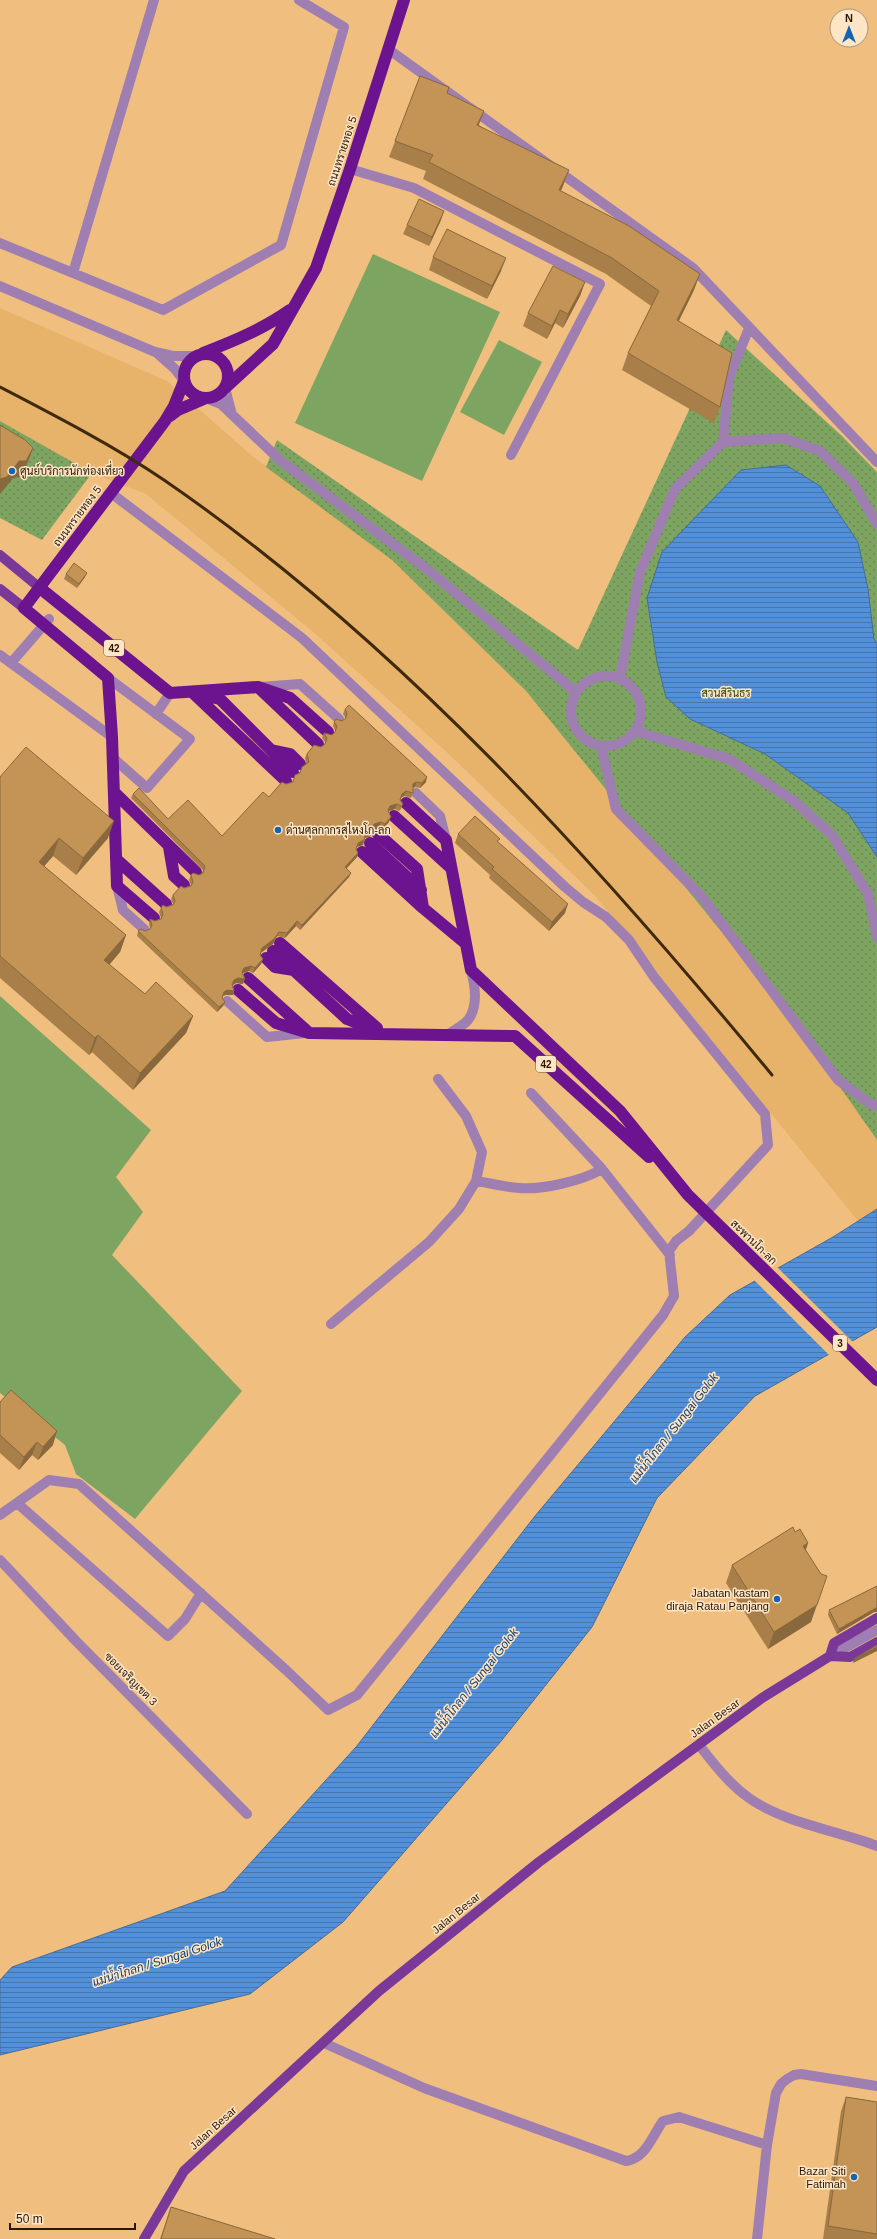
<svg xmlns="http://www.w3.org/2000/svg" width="877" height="2239" font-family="Arial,Sarabun,sans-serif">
<defs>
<pattern id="park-dots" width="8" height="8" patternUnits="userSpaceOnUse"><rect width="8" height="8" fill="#7da561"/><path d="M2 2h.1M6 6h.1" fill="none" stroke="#66854e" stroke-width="1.8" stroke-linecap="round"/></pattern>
<pattern id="water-rules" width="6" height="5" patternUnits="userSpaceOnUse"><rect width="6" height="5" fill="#5291da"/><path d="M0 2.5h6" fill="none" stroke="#4475ae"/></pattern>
</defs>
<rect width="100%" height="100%" fill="#f0bf7f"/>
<path fill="#e7b26a" d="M0 308 167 381 251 455 392 560 526 691 793 1020 877 1140V1209L858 1221 596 897 451 756 312 631 146 494 92 473 0 421Z"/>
<path fill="#7da561" d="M373 254 500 312 422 481 295 423Z
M499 340 542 362 504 435 460 412Z
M0 996 151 1130 116 1177 143 1212 112 1255 242 1391 135 1519 76 1474 65 1445 0 1393Z"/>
<path fill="url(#park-dots)" d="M726 330 842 436 877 472V1140L793 1020 526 691 392 560 266 467 277 440 578 650Z
M0 421 92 473 42 540 0 518Z"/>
<path fill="url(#water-rules)" stroke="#466c99" d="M786 465 820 486 858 542 868 589 874 639 877 643V857L848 813 765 754 690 719 666 697 657 662 647 598 662 552 741 470Z
M877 1209V1327L755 1396 657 1498 592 1627 502 1740 343 1922 250 1994 0 2055V1980L12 1967 225 1891 356 1747 535 1516 685 1337 730 1295 833 1237Z"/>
<path fill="#f0bf7f" d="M777 1267 854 1343 830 1356 754 1280Z"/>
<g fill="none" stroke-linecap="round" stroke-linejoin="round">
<path stroke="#9f7eb2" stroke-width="10" d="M388 49 693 268 877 462
M350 169 414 188 600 284 511 455
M0 243 163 310 281 245 344 27 299 0
M73 273 154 0
M0 286 155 352 173 356H196
M157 353 175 369 184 381
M225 388 231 411
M206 398 221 404 281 461 428 570 576 692
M723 442 729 378 749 328
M0 655 112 737
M11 663 49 619
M571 711a35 35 0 1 1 70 0a35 35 0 1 1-70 0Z
M108 678 190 739 147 788 113 758
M620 678 640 572 675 489 723 442 783 438 820 451 853 483 877 524
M260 687 300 684 339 719
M156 714 170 693
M635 731 729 759 794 801 832 835 868 894 877 937
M601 746 616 809 702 897 838 1080 872 1105H877
M416 793 440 816 446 840
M117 886 123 910 144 929
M227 1001 267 1037 305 1033
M447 1035C454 1030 463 1026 468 1020 478 1007 475 985 471 970
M531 1093 602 1169 670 1255
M476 1181C490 1183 505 1187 519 1188 542 1190 582 1181 602 1169
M331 1324 429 1242 459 1209 476 1181 482 1152 466 1116 438 1079
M17 1503 168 1636 185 1619 201 1593
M0 1515 49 1480 79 1484 286 1670 328 1710 357 1695 663 1315 674 1296 669 1251 676 1241 689 1231 768 1145 765 1114 654 977 629 940 606 917 583 902 565 887 302 638 111 493
M0 1560 76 1641 247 1814
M830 1656 877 1630
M699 1745C714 1764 729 1784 749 1798 782 1822 838 1831 877 1846
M324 2043 424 2088 626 2161C646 2158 652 2136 663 2121L679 2117 767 2145
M757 2239 767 2145 776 2093 781 2084 787 2079 794 2075 801 2074 877 2086"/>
<path stroke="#7a3899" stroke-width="10" d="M0 555 40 588
M0 589 24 608
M830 1656 834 1643 877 1618
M144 2239 184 2171 379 1991 539 1862 762 1698 830 1656 850 1657 877 1642"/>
<path stroke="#6c138f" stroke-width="12" d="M203 353C234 341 263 329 290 310
M184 376a22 22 0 1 1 44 0a22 22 0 1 1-44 0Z
M225 388 273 344 316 268 350 169 404 0
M170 416 178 410 206 398
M40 588 170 693 258 687 290 698 328 732
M260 689 318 744
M193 693 286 781
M201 695 220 699 293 772
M271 750 290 754 300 764
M114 792 196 872
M406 803 446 840 471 970 620 1111 688 1195 877 1380
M394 816 450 867
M378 834 417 869 423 908
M370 843 421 890
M169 847 174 876 184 885
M362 852 423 908 465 943
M116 859 166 904
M154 918 117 886 112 737 108 678 24 608 165 421 174 406 184 381
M280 943 377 1028
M273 951 347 1019 378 1031
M266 958 275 967 294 970
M248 978 307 1031
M238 990 276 1023 309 1033 515 1036 649 1157"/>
<path stroke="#3f2a0e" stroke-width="3" d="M0 387C54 415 114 446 164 480 397 640 593 858 772 1075"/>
</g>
<path fill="#a87f49" d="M420 76 447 93 479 125 563 186 561 191 694 290 679 321 720 407 714 423 622 370 628 353 651 306 606 274 423 179 426 171 389 157Z
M441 220 429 246 403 234 407 225Z
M433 257 501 271 487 299 429 270Z
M585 282 580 296 563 328 555 323 547 339 523 326 528 313Z
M66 574 85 577 77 588 64 579Z
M345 709 426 782 420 788 415 787 413 788V793L411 798 404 796 401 798 400 800 403 804 401 809 399 811 395 809 389 811V822L383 828 379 827 373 829 371 836 365 838 363 845 357 847 356 849 358 853 357 857 346 869 351 873 349 877 300 930 296 926 285 938 277 936 273 944 261 953 260 955 263 959 261 964 253 973 249 971 243 973V984L236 983 233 985 234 991 233 995H225L223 996 222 998 225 1002 223 1006 217 1012 137 936 138 931H145L150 929 149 923 150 919 155 921 161 918 159 912 161 908 166 907 173 904 171 899 173 895 184 888 191 885 189 880 191 875H199L202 873 203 870 131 798 133 794 168 819 222 836 286 784 292 782 306 764 305 758 307 754 325 745V742L322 738 324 733 332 735 335 733V730L333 726 334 722 342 721 345 719V717L343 714Z
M0 777 108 838 76 875 53 856 44 866 126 935 120 952 109 965 145 994 193 1016 186 1033 133 1090 92 1052 89 1055 69 1038 0 978Z
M458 834 498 842 565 913 549 931 489 878 490 875 455 843Z
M0 1402 53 1445 38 1460 32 1455 19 1470 0 1453Z
M795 1532 808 1543 806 1550 811 1622 768 1649 726 1583 732 1565Z
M877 1586V1612H874L837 1634 828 1615 829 1610Z
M846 2097 877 2102V2239H823L841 2111Z
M171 2207 275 2239H160Z"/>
<path fill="#88683c" d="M484 111 478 127 477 125Z
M569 170 563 186 553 206 559 190Z
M444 211 441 220 429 246 432 237Z
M506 258 501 271 487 299 492 286Z
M700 274 694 290 671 336 677 320Z
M585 282 580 296 563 328 568 314Z
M560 310 555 323 547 339 552 326Z
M33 448 27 464 20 477 13 478 1 493 0 494V479Z
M87 573 85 577 77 588 79 584Z
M427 777 426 782 420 788 422 783Z
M416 782 415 787 411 789 413 784Z
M406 791 404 796 400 798 402 794Z
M397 804 395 809 389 811 387 815 390 806Z
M391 817 389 822 383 828 385 824Z
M114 821 108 838 76 875 83 858Z
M381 822 379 827 373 829 374 824Z
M372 831 371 836 365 838 366 833Z
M59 838 53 856 33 879 39 862Z
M364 840 363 845 356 847 358 843Z
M358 853 357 857 343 872 345 867Z
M351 873 349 877 300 930 302 925Z
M568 904 565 913 549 931 552 922Z
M297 921 296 926 285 938 287 933Z
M279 932 273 944 260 953 262 948Z
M126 935 120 952 98 978 104 960Z
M263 959 261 964 253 973 255 968Z
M251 966 249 971 243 973 242 972 244 968Z
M238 978 245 979 243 984 236 983 233 985 234 980Z
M227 990 234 991 233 995H225L222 997 224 992Z
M225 1002 223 1006 217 1012 219 1007Z
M193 1016 186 1033 133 1090 140 1073Z
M98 1035 92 1052 89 1055 95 1038Z
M57 1431 53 1445 38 1460 43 1447Z
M37 1442 32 1455 19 1470 24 1457Z
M808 1543 802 1560 803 1546Z
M817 1605 811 1622 768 1649 774 1632Z
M876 1608H877V1612H874L837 1634 839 1629Z
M877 1647V1651L853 1663 854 1659Z"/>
<path fill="#c39455" stroke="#88683c" d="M420 76 449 87 447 93 484 111 477 125 569 170 559 190 629 226 700 274 677 320 732 353 720 407 628 353 659 291 612 258 429 162 433 155 395 141Z
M419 199 444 211 432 237 407 225Z
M447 229 506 258 492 286 433 257Z
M553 266 585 282 568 314 560 310 552 326 528 313Z
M0 425 25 440 33 448 26 461H19L7 477 0 479Z
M74 563 87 573 79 584 66 574Z
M349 705 427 777 422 783 416 782 413 784V793L406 791 402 794 400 800 403 804 401 806 397 804 390 806 388 810 391 817 385 824 381 822 374 824 372 831 366 833 364 840 358 843 356 849 358 853 345 867 351 873 302 925 297 921 287 933 279 932 274 939 262 948 260 955 263 959 255 968 251 966 244 968 242 972 245 979 238 978 234 980 232 984 234 991 227 990 224 992 222 998 225 1002 219 1007 138 931 141 929 145 931 150 929 152 925 150 919 155 921 161 919 163 914 161 908 163 905 166 907 173 905 175 901 173 895 181 886 184 888 191 886 193 882 191 875 193 873 199 875 203 873 205 866 133 794 139 788 168 819 188 800 222 836 263 792 269 797 282 782 286 784 293 782 295 775 300 773 302 767 309 762 307 754 314 745 321 747 325 744 327 738 324 733 332 735 335 732 337 726 334 722 336 719 342 721 346 718 347 713 345 709Z
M26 747 114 821 83 858 59 838 39 862 126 935 104 960 145 994 156 982 193 1016 140 1073 98 1035 95 1038 75 1021 0 956V777Z
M475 816 500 839 497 841 568 904 552 922 492 869 494 867 458 834Z
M11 1390 57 1431 43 1447 37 1442 24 1457 0 1435V1402Z
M793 1527 795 1532 800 1529 808 1543 803 1546 821 1574 827 1576 817 1605 774 1632 732 1565Z
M877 1586V1608H876L839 1629 829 1610Z
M877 1645V1647L854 1659Z
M846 2097 877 2102V2234L828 2226Z
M171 2207 275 2239H161Z"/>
<g fill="#1564b3" stroke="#fee5c6" stroke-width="1.5">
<circle cx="12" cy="471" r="4"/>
<circle cx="278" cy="830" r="4"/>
<circle cx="777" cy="1599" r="4"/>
<circle cx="854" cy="2177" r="4"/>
</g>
<g text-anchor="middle" stroke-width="3" stroke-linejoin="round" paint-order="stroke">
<g fill="#fee5c6" stroke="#69553b" stroke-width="1">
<rect x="104" y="640" width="20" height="16" rx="3"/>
<rect x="536" y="1056" width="20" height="16" rx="3"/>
<rect x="833" y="1335" width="14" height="16" rx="3"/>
</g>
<g font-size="10" font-weight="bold" fill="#291700">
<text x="114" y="652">42</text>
<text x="546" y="1068">42</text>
<text x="840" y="1347">3</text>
</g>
<g font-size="11" fill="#291700" stroke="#fee5c6">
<text transform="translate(342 151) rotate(-72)" y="4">ถนนทรายทอง 5</text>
<text transform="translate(77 516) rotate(-53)" y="4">ถนนทรายทอง 5</text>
<text transform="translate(754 1242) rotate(44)" y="4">สะพานโก-ลก</text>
<text transform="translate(131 1679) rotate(45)" y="4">ซอยเจริญเขต 3</text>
<text transform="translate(715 1718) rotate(-36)" y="4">Jalan Besar</text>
<text transform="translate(456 1913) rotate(-39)" y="4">Jalan Besar</text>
<text transform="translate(213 2128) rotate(-42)" y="4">Jalan Besar</text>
</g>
<g font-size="11" fill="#291700" stroke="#fee5c6" text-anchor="start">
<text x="20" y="475">ศูนย์บริการนักท่องเที่ยว</text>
<text x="286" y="834">ด่านศุลกากรสุไหงโก-ลก</text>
<text x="769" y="1597" text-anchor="end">Jabatan kastam<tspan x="769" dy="13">diraja Ratau Panjang</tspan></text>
<text x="846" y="2175" text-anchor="end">Bazar Siti<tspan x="846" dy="13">Fatimah</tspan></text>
</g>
<g font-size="11" fill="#274608" stroke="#fee5c6">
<text x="726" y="697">สวนสิรินธร</text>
</g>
<g font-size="12" font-style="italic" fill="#113d6c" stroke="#fee5c6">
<text transform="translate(674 1428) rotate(-52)" y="4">แม่น้ำโกลก / Sungai Golok</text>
<text transform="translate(474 1683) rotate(-52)" y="4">แม่น้ำโกลก / Sungai Golok</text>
<text transform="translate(157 1962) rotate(-18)" y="4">แม่น้ำโกลก / Sungai Golok</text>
</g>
</g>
<g transform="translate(849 28)"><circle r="19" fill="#fee5c6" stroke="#a99377"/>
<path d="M0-3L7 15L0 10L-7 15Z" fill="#1564b3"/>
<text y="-6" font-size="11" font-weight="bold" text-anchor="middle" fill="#291700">N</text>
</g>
<path d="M10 2223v6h125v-6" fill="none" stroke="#291700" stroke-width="2"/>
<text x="16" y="2223" font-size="12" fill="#291700" stroke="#fee5c6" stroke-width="3" paint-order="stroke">50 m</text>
</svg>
